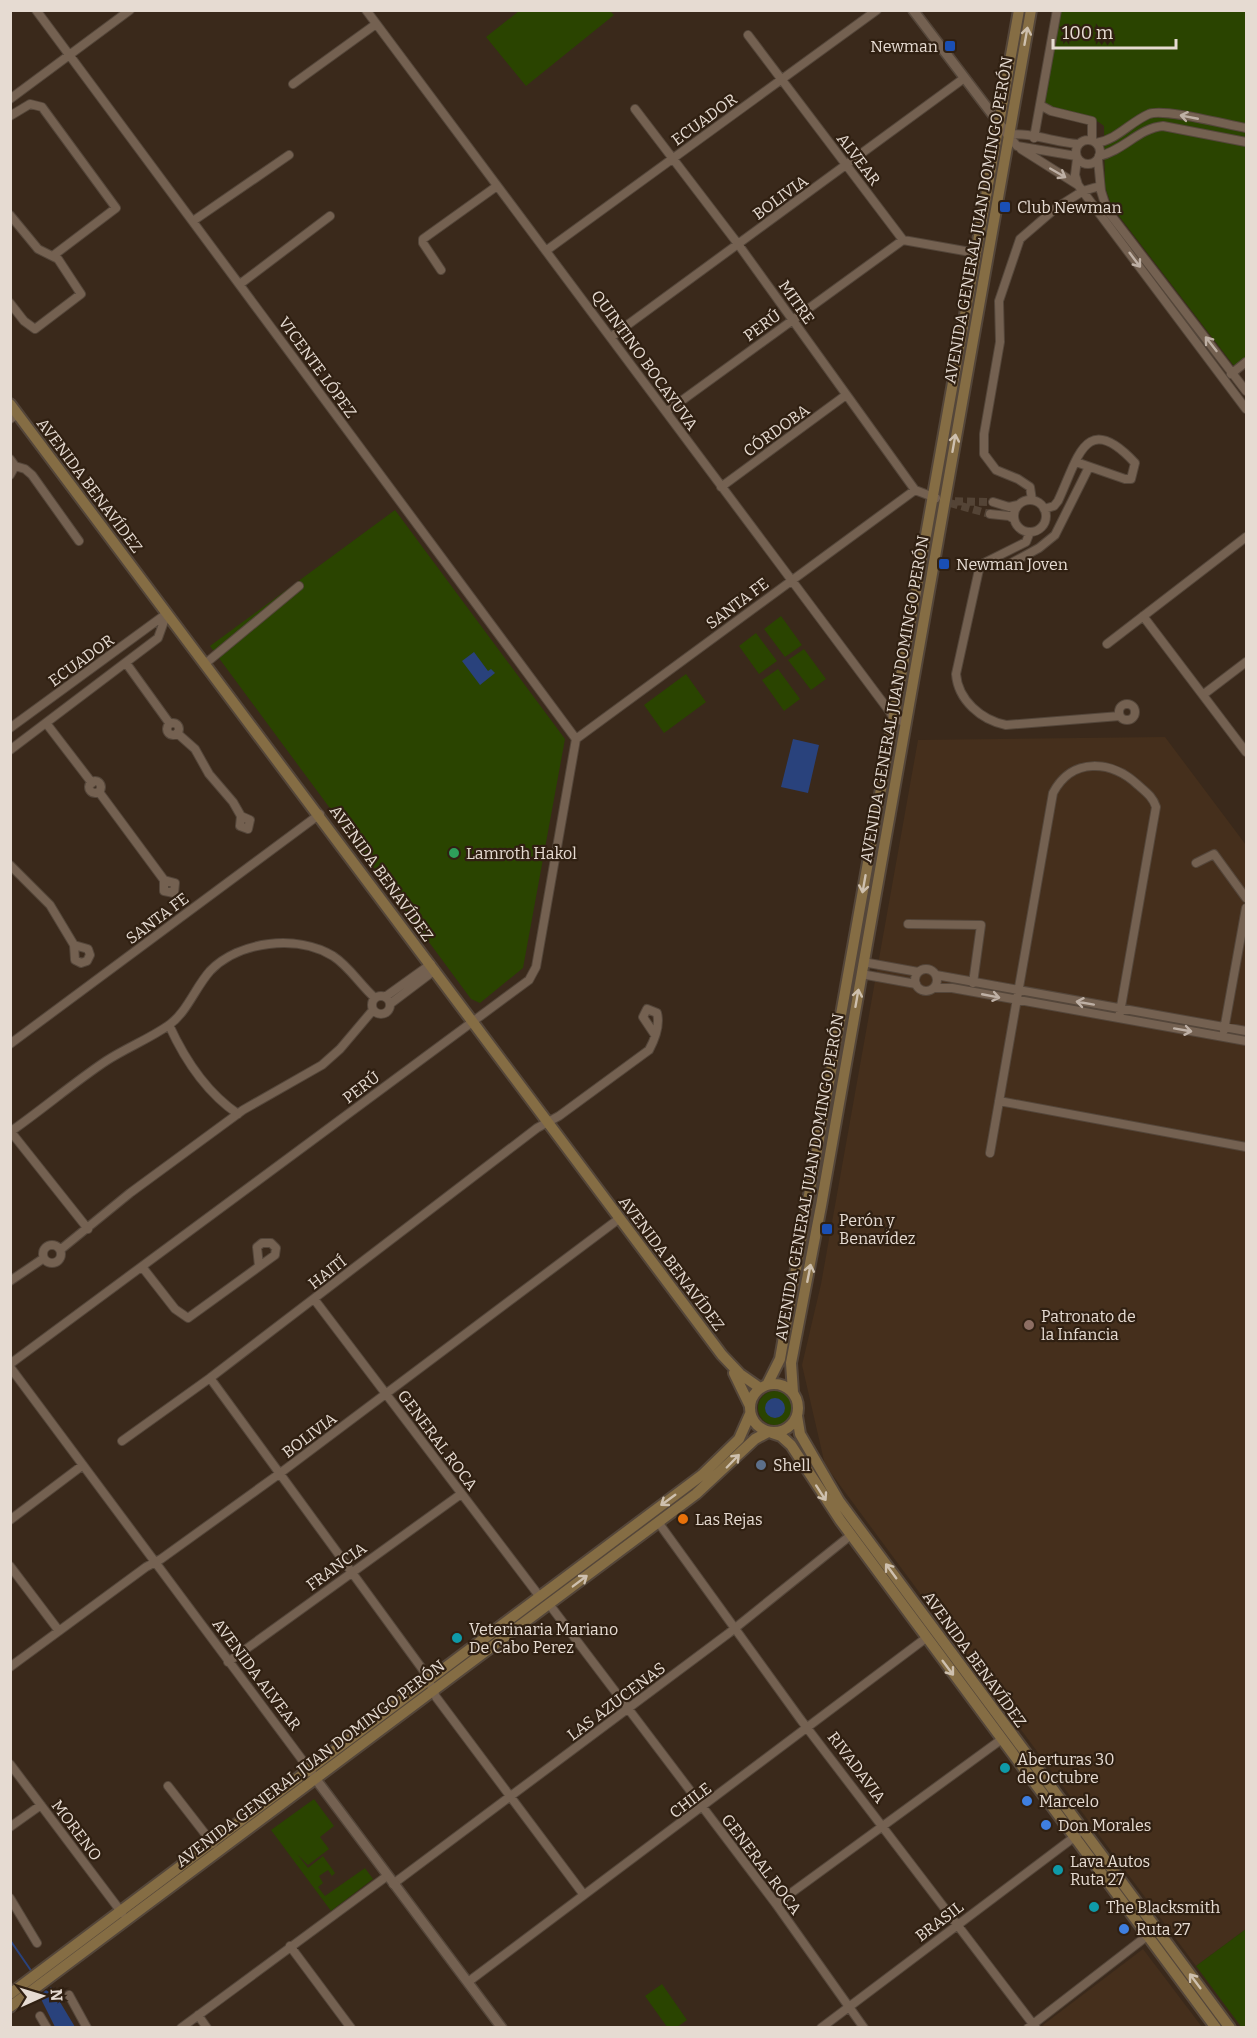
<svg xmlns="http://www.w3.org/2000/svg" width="1257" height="2038" font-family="Bitter,serif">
<rect width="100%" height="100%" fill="#3a291b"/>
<path fill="#452f1c" d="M1165 737 1246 845V1929L1196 1966 825 1465 802 1365 821 1284 918 740Z
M1143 1949 1202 2027H1044L1043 2025Z"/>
<path fill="#2a4400" d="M519 11H610L614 15 526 86 486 37Z
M1060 11H1246V357L1234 366 1112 207 1105 187 1104 126C1088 111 1055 116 1045 102Z
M395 510 565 739 523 968 480 1003 471 999 210 646Z
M781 616 802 645 785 657 764 629Z
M756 633 777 661 759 674 739 646Z
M804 649 826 679 811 690 788 660Z
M778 669 800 699 784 711 762 680Z
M686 674 706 702 664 733 644 705Z
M758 1408a17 17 0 1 1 34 0a17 17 0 1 1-34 0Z
M314 1799 334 1826 320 1837 329 1849 308 1865 297 1854 308 1868 323 1856 335 1873 332 1876 328 1870 319 1876 323 1883 318 1887 325 1896 365 1868 373 1879 331 1911 271 1830Z
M1246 1929V2027L1242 2028 1196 1966Z
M662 1984 687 2020 677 2027H667L645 1996Z"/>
<path fill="#29427c" d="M474 652 488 671 491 669 495 673 480 685 462 661Z
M793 739 819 745 808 793 781 787Z
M765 1408a10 10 0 1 1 20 0a10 10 0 1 1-20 0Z
M51 1987 75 2027H55L39 1995Z"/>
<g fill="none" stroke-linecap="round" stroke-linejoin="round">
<path stroke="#29427c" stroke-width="2" d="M10 1940 32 1972"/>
<path stroke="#544436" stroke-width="8" stroke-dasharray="8 4" stroke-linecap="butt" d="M943 501 993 502
M950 503 990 514"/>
<g stroke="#54463a" stroke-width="10">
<path id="minor" d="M36 10 576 739
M366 10 893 716 905 723
M748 35 903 240 976 253
M293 84 376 24
M10 99 130 10
M1040 105 1051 111 1092 121V140
M635 109 738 244 915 490 936 498
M10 116 30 104 42 107 116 208 54 255
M1034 138 1057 10
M1076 152a12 12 0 1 1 24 0a12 12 0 1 1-24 0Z
M1096 143C1117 140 1130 122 1149 114 1165 108 1227 125 1246 128
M1021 149 1078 185
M1076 156 1017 146 1008 135C1026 131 1058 143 1078 144
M1099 156C1123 151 1139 128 1163 126L1246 142
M1077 159 1075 175 1078 185 1246 409
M1098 160 1101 191 1107 210 1246 391
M10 215 38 249 58 259 81 294 35 329 24 321 10 303
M193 221 289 155
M547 250 877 10
M441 270 423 243V239L497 186
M240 284 330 216
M611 337 963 79
M1231 374 1246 362
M666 412 903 240
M10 419 18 414
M10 459 15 466 10 475
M15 466 25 469 32 475 79 541
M721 487 846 395
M1032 500 1030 487 1018 479 996 470 984 454V434L1000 342 999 301 1020 239 1056 208 1083 191 1100 186
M1014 516a16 16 0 1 1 32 0a16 16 0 1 1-32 0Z
M993 502 1009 507 1018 505
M1044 509 1054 506 1058 501C1078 459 1085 409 1135 463L1131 479H1125L1076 462
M990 514 1009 516 1014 519
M1030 532 1026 542 980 565 956 674C958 700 981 720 1006 725L1120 716
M1004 567 1039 548 1055 535 1089 467
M1143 616 1246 752
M1107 644 1246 537
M126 663 170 724
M206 663 299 586
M1204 694 1246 662
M1119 712a8 8 0 1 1 16 0a8 8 0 1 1-16 0Z
M46 723 92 783
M167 729a6 6 0 1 1 12 0a6 6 0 1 1-12 0Z
M10 728 166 614
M177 733 195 749 209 774 233 802 241 816 250 820 248 829 240 826 241 816
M576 739 915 490
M10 750 158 638 167 613
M89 787a6 6 0 1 1 12 0a6 6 0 1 1-12 0Z
M99 792 164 880V891L174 893 175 883 164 880
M1196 863 1214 854 1246 898
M10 865 50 905 74 945 75 960 81 963 87 961 90 955 88 949 74 945
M908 924 981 925 973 983
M863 962 918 972
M915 980a11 11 0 1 1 22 0a11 11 0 1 1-22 0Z
M861 974 916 984
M936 975 1246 1031
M934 988H952L1246 1041
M372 1005a9 9 0 1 1 18 0a9 9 0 1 1-18 0Z
M385 997 431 964
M390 1004 435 970
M169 1025C184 1058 207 1093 238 1114
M1224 1030 1246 908
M10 1044 320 814
M999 1101 1246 1147
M10 1132C43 1109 73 1083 106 1061 126 1048 149 1039 169 1025 187 1012 195 988 210 971 239 941 297 934 333 956 350 967 360 985 375 998
M11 1132 88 1229
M990 1153 1053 793C1072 757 1111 760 1138 785 1146 792 1153 797 1156 807L1119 1018
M43 1254a9 9 0 1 1 18 0a9 9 0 1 1-18 0Z
M60 1250 130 1193 243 1110 322 1065 340 1049 373 1010
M143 1268 175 1309 188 1318 275 1255 276 1248 271 1243H262L257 1247 259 1266
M10 1281 44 1258
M314 1299 540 1597
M10 1364 529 980 536 967 576 739
M10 1367 312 1773
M210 1378 426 1674 436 1697 584 1895
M122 1441 210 1378 537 1128 559 1116 649 1050C655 1039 660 1025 657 1013L647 1009 643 1017 655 1035
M10 1520 83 1465
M658 1522 801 1720 1036 2028
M10 1566 59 1631
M549 1604 776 1904 864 2028
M228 1662 461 1494
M10 1667 146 1567 161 1559 279 1474 620 1218
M10 1764 122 1913
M168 1786 213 1844
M10 1827 41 1805
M393 1884 729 1633 851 1535
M10 1898 37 1943
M776 1904 1002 1739
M290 1946 351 2028
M468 1982 926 1638
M69 1995 87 2028
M198 2015 207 2028
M40 2016 47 2028
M181 2028 387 1876
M821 2028 1077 1835
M1028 2028 1147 1936"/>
</g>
<g stroke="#54463a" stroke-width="12">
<path id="tertiary" d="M913 10 1008 135
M315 1778 502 2028"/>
</g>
<g stroke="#54463a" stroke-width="14">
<path id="secondary" d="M10 404 722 1355 740 1374 760 1388
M734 1373 750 1406
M750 1408a24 24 0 1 1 48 0a24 24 0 1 1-48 0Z
M767 1385 780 1359 1019 10
M793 1392 791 1363 821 1206 1031 10
M797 1416 800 1434 839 1501 1230 2028
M772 1433 781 1436 791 1445 840 1520 1216 2028
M10 1994 702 1475 739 1439 750 1414
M10 2007 696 1494 755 1439 768 1432"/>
</g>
<use href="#minor" stroke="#746151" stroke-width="8"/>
<use href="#tertiary" stroke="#746151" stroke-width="9"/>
<use href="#secondary" stroke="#856d44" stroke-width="10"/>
</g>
<defs><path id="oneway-shaft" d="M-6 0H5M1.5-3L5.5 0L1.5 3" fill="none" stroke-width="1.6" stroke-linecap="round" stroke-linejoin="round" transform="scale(1.5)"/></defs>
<g stroke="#cec0ae">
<use href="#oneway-shaft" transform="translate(1026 36) rotate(-80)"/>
<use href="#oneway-shaft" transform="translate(954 443) rotate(-80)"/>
<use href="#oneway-shaft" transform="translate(864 884) rotate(100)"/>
<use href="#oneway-shaft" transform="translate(857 998) rotate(-80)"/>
<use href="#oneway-shaft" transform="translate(809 1273) rotate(-79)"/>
<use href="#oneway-shaft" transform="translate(733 1461) rotate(-46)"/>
<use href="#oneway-shaft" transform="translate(821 1493) rotate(57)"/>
<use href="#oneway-shaft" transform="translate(668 1500) rotate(144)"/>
<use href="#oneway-shaft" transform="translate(891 1571) rotate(-126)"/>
<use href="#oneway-shaft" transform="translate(580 1581) rotate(-37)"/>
<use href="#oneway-shaft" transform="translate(948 1668) rotate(53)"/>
<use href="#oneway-shaft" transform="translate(1195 1981) rotate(-127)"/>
</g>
<g stroke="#beb0a5">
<use href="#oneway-shaft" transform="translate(1189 117) rotate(-169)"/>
<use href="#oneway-shaft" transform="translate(1058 173) rotate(30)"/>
<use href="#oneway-shaft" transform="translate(1135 260) rotate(53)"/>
<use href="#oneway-shaft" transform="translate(1211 344) rotate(-128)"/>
<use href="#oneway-shaft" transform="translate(991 996) rotate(11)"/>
<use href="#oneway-shaft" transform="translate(1085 1003) rotate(-170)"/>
<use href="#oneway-shaft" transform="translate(1183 1030) rotate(10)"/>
</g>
<g fill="#1a4fb4" stroke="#302012" stroke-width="2">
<rect x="944" y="40" width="12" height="12" rx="3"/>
<rect x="999" y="201" width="12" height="12" rx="3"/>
<rect x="938" y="558" width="12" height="12" rx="3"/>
<rect x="821" y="1223" width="12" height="12" rx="3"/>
</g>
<circle fill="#2e9e5b" stroke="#302012" stroke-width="2" cx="454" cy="853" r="6"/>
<circle fill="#8d6e63" stroke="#302012" stroke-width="2" cx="1029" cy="1325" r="6"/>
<circle fill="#5c6f8a" stroke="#302012" stroke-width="2" cx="761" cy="1465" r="6"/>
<circle fill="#e8710a" stroke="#302012" stroke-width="2" cx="683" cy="1519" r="6"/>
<g fill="#0f9aa8" stroke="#302012" stroke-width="2">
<circle cx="457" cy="1638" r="6"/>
<circle cx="1005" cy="1768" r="6"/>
<circle cx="1058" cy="1870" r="6"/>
<circle cx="1094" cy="1907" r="6"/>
</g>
<g fill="#3f7fe0" stroke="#302012" stroke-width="2">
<circle cx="1027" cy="1801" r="6"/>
<circle cx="1046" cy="1825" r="6"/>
<circle cx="1124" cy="1929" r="6"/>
</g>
<g text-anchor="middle" stroke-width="4.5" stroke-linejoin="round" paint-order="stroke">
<g font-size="16" fill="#e6dbd2" stroke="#302012" text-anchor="start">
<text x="938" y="52" text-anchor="end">Newman</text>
<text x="1017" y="213">Club Newman</text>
<text x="956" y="570">Newman Joven</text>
<text x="466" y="859">Lamroth Hakol</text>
<text x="839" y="1226">Perón y<tspan x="839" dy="18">Benavídez</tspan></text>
<text x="1041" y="1322">Patronato de<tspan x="1041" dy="18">la Infancia</tspan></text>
<text x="773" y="1471">Shell</text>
<text x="695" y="1525">Las Rejas</text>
<text x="469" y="1635">Veterinaria Mariano<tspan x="469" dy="18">De Cabo Perez</tspan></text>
<text x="1017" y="1765">Aberturas 30<tspan x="1017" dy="18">de Octubre</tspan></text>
<text x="1039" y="1807">Marcelo</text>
<text x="1058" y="1831">Don Morales</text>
<text x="1070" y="1867">Lava Autos<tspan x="1070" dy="18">Ruta 27</tspan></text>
<text x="1106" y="1913">The Blacksmith</text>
<text x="1136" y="1935">Ruta 27</text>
</g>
<g font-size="16" fill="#e6dbd2" stroke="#302012">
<text transform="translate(704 119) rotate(-36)" y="6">ECUADOR</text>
<text transform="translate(859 159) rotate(53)" y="6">ALVEAR</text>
<text transform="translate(780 197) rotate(-36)" y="6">BOLIVIA</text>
<text transform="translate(978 220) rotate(-80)" y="6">AVENIDA GENERAL JUAN DOMINGO PERÓN</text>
<text transform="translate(797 302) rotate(55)" y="6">MITRE</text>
<text transform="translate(762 325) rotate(-36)" y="6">PERÚ</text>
<text transform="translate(645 360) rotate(54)" y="6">QUINTINO BOCAYUVA</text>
<text transform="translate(318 367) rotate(54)" y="6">VICENTE LÓPEZ</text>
<text transform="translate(776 430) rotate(-36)" y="6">CÓRDOBA</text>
<text transform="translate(90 485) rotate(53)" y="6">AVENIDA BENAVÍDEZ</text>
<text transform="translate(737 603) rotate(-37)" y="6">SANTA FE</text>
<text transform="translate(81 660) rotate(-36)" y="6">ECUADOR</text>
<text transform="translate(894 699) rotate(-80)" y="6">AVENIDA GENERAL JUAN DOMINGO PERÓN</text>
<text transform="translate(382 873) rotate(54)" y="6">AVENIDA BENAVÍDEZ</text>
<text transform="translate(157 918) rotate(-37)" y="6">SANTA FE</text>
<text transform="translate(361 1087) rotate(-37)" y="6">PERÚ</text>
<text transform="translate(809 1177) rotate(-80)" y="6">AVENIDA GENERAL JUAN DOMINGO PERÓN</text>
<text transform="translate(672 1263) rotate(53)" y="6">AVENIDA BENAVÍDEZ</text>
<text transform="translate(327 1272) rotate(-38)" y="6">HAITÍ</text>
<text transform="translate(309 1435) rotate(-37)" y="6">BOLIVIA</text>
<text transform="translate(438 1440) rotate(53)" y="6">GENERAL ROCA</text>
<text transform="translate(336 1566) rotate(-36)" y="6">FRANCIA</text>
<text transform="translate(975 1659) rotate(54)" y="6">AVENIDA BENAVÍDEZ</text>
<text transform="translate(257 1674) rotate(53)" y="6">AVENIDA ALVEAR</text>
<text transform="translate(616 1701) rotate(-37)" y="6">LAS AZUCENAS</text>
<text transform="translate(310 1763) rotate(-37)" y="6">AVENIDA GENERAL JUAN DOMINGO PERÓN</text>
<text transform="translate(857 1767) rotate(53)" y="6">RIVADAVIA</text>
<text transform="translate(690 1800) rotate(-37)" y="6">CHILE</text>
<text transform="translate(77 1830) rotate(53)" y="6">MORENO</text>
<text transform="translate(762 1864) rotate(53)" y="6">GENERAL ROCA</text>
<text transform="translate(939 1921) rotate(-37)" y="6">BRASIL</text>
</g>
</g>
<rect width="1257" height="2038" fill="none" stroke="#e6dbd2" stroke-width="24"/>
<g transform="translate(42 1996) rotate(86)" stroke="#302012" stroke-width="4.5" paint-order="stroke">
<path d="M0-4.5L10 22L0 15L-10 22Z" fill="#e6dbd2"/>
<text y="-9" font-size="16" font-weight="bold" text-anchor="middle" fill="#e6dbd2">N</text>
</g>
<path d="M1053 39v9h123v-9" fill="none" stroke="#e6dbd2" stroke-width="3"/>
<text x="1062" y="39" font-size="18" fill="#e6dbd2" stroke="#302012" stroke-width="4.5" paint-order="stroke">100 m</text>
</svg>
